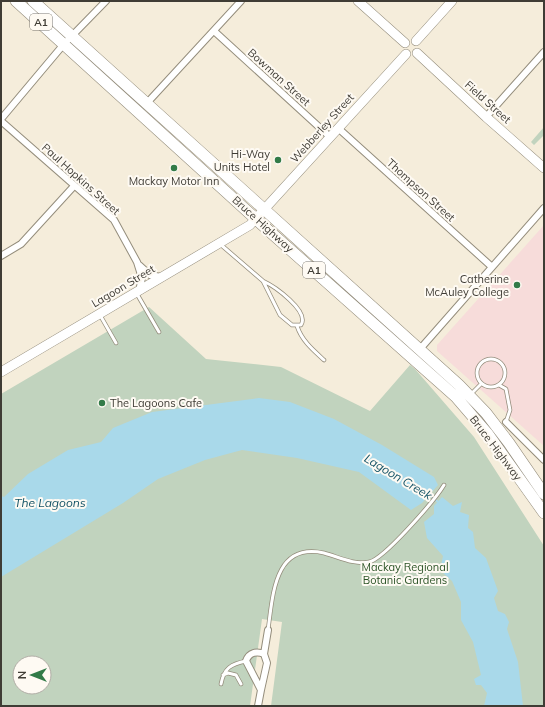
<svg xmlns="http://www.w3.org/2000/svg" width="545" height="707" font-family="Mulish,sans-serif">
<rect width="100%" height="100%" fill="#f5eddb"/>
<path fill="#f7dcda" d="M544 225V446L437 351V345Z"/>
<path fill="#c1d3be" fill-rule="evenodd" d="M544 127V135L534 145 531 142Z
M149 307 206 359 281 367 370 411 410 365 415 369 474 437 544 546V706H271L282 622 262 619 250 706H1V394ZM20 663H44V687H20Z"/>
<path fill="#a9d9ea" d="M259 398 290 402 334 419 382 445 434 477 438 485 422 503 411 510 359 472 297 458 242 450 205 460 158 479 123 503 1 577V496L4 497 28 474 68 450 101 442 113 428 152 412Z
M442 497 453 506 462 502 460 512 469 515 468 528 473 532 475 548 486 558 498 591 494 598 498 611 505 614 509 622 507 629 518 662 523 706H484L487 693 481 685H476L474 679 481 675 473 642 461 620V602L452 581 440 570 443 556 427 538 424 522 434 514V506Z"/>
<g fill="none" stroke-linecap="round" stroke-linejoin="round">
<path stroke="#a9d9ea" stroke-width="2" d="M429 494 439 503"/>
<g stroke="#948d7c" stroke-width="4.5">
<path id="lane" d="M220 244 263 281 280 315 292 325H301C310 311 274 286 263 281
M137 294 159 332
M100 315 116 343
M297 326C302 341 313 350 324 360
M477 373a14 14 0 1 1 28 0a14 14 0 1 1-28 0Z
M499 385 506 389 510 410 506 422
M470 395 481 384
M268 630C273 595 274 542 324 553 339 557 354 565 369 562 384 559 435 500 444 485
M223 675 228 673 236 675 241 684
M221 684C224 668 231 664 246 661"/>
</g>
<g stroke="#948d7c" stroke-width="8">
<path id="street" d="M214 31 330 137
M147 103 241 1
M486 117 544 52
M1 119 64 44 106 1
M1 121 114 220 137 262 142 278 139 291
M338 128 492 267
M1 256 21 244 74 186
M139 265 150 275 161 277
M420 349 544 208
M506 422 544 460
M264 654C257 651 249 652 246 661L261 690 267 663 264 654 268 630
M258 706 261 690"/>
</g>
<g stroke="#948d7c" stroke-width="10">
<path id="secondary" d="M358 1 405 43
M416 41 452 1
M417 53 486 117 544 168
M1 372 250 225 406 54"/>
</g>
<g stroke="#948d7c" stroke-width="12">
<path id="highway" d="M16 1 268 230 456 397 487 433 544 513
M33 1 459 385 486 413 509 443 544 494"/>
</g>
<use href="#lane" stroke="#fff" stroke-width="3"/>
<use href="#street" stroke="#fff" stroke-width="6"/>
<use href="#secondary" stroke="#fff" stroke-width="9"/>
<use href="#highway" stroke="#fff" stroke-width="11"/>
</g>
<g fill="#327b48" stroke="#fefaf3" stroke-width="1.5">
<circle cx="278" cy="160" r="4"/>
<circle cx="174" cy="168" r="4"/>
<circle cx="517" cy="285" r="4"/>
<circle cx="102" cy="403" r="4"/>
</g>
<g text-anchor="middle" stroke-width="4" stroke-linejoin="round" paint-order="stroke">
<g fill="#fefaf3" stroke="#78756e" stroke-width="1">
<rect x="30" y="14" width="22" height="16" rx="3"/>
<rect x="303" y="262" width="22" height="16" rx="3"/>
</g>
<g font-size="10" font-weight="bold" fill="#3f3c35">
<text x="41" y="26">A1</text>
<text x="314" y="274">A1</text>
</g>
<g font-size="11" fill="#3f3c35" stroke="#fefaf3">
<text transform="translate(279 77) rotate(42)" y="4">Bowman Street</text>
<text transform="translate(488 102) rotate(42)" y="4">Field Street</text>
<text transform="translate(322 128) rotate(-48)" y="4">Webberley Street</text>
<text transform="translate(81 179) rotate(42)" y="4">Paul Hopkins Street</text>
<text transform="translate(421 190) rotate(42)" y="4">Thompson Street</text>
<text transform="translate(263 224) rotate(42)" y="4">Bruce Highway</text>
<text transform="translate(123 286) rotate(-31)" y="4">Lagoon Street</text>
<text transform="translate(496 448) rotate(53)" y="4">Bruce Highway</text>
</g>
<g font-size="11" fill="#3f3c35" stroke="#fefaf3" text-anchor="end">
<text x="270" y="158">Hi-Way<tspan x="270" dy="13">Units Hotel</tspan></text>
<text x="174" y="185" text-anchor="middle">Mackay Motor Inn</text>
<text x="509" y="283">Catherine<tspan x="509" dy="13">McAuley College</tspan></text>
<text x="110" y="407" text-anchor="start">The Lagoons Cafe</text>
</g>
<g font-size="11" fill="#2b5326" stroke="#fefaf3">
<text x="405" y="571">Mackay Regional<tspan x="405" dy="13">Botanic Gardens</tspan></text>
</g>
<g font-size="12" font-style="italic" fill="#145366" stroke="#fefaf3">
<text transform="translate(398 477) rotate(31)" y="4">Lagoon Creek</text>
<text x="50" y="507">The Lagoons</text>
</g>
</g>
<rect width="545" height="707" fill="none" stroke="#3f3c35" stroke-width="4"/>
<g transform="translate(32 675) rotate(270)"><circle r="19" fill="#fefaf3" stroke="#b2aea7"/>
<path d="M0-3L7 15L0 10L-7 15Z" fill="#327b48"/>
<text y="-6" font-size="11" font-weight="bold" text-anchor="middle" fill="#3f3c35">N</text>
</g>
</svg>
